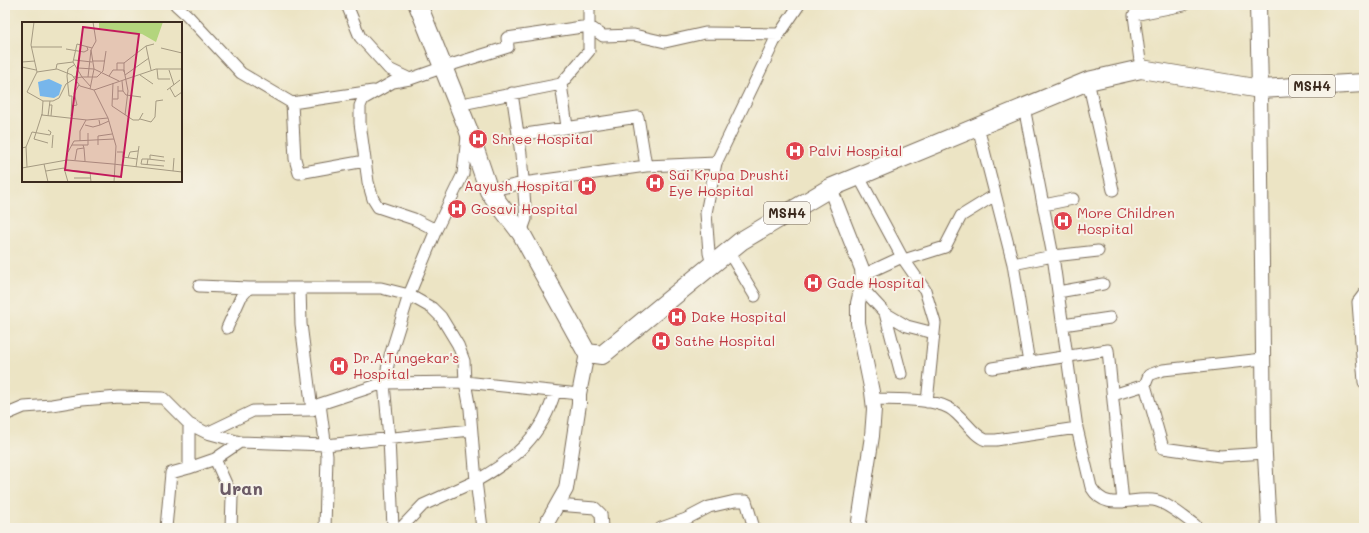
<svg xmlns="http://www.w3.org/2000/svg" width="1369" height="533" font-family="Mali,sans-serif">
<rect width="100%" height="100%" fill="#f7f3e8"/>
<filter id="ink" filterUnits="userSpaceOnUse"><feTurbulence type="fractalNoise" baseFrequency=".025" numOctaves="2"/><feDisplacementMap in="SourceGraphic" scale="8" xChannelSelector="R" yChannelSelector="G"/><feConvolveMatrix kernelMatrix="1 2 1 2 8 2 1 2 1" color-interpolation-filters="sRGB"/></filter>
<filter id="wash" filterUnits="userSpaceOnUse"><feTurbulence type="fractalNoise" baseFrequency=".012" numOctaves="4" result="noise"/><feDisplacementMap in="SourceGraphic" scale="16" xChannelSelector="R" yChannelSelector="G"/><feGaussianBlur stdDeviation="0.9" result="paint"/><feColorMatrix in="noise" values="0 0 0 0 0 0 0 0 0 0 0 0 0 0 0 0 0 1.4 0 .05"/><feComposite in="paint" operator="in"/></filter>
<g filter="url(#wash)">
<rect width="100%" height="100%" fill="#ece4c4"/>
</g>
<g filter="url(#ink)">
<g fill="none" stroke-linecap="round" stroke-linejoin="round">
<g stroke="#796b58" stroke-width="13">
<path id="minor" d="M176 5 188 16 241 73 292 103
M347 5 360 37 389 69 410 79
M1141 69 1134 15 1184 5
M1088 81 1113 190
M561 84 589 51V5
M512 93 521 154 526 219 521 233
M457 105 561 84 567 127
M1024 107 1053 256 1077 428 1091 487C1106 513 1129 497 1153 500 1165 501 1185 518 1195 525
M978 127 1013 264 1053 256 1098 251
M519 135 638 117 646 166
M365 161 299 173 295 159 292 103 373 91
M859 177 902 257 863 275
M489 191 523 183 646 166 716 163 774 42 799 5
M1044 205 1073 199
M436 230 414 219 378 207 373 199 368 182 360 123V106L363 99 393 82 410 79 444 67 508 47 507 38 589 26 603 36 634 35 665 42 705 33 779 34
M728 251 755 296
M902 257 925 290 935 323 927 402
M904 260 945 247 961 216 995 195
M712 264 709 253 706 213 716 163
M1013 264 1029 363
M199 286 249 288H381L409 295 432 308 441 317 458 345 464 361 465 382 470 409 476 481 423 505 401 528
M300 288 301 324 312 410
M862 288 885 313 901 374
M1058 292 1103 284
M1364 294 1358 302 1364 382
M885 313 907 326 934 333
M1063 325 1110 318
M227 328 241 297 249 288
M992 368 1108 350 1123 502
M1145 385 1149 375 1163 370 1263 359
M1113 395 1145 385 1163 448 1220 456 1265 453
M873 399C895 400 930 398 949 408 962 415 973 436 986 440 989 440 993 440 996 440L1077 428
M320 404 327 456 325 528
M5 415 24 407 52 405 82 400 119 397 163 398 189 424 207 433 253 411 312 410 320 404 384 383 465 382 579 394
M207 433 240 442 326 445 471 430
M215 459 240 442
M189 468 215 459 232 497 231 528
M557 505 595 508 601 514 602 528
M166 528 171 473 189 468V424
M393 528 389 438 384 383 390 356 409 295 436 230 463 174 467 136
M482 528 476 481C515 459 542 436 555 392
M661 528 686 519 709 507 735 501H746L754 528"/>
</g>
<g stroke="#796b58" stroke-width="16">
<path id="tertiary" d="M1260 89 1264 437 1269 528
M830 188 862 269 863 282 858 303V323L872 392 874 409 872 436 858 528
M544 528 566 489 579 404V394L587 353"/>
</g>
<g stroke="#796b58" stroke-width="18">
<path id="secondary" d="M1258 5 1260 89"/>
</g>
<g stroke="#796b58" stroke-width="20">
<path id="primary" d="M418 5 468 129 489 191 521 233 587 353 602 355 741 241 830 188 1088 81 1141 69 1260 89 1364 83"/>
</g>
<use href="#minor" stroke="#fff" stroke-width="11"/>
<use href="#tertiary" stroke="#fff" stroke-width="14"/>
<use href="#secondary" stroke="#fff" stroke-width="16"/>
<use href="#primary" stroke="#fff" stroke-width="18"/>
</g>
</g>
<defs>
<g id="hospital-disc" transform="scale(1)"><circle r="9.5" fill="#e0444e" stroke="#f7f3e8"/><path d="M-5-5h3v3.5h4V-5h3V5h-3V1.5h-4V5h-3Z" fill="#fff"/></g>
</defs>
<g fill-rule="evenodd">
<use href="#hospital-disc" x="478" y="139"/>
<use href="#hospital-disc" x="795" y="151"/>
<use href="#hospital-disc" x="655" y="183"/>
<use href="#hospital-disc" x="587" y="186"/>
<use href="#hospital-disc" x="457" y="209"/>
<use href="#hospital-disc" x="1063" y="221"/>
<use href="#hospital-disc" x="813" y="283"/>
<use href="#hospital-disc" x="677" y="317"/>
<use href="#hospital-disc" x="661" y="341"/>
<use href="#hospital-disc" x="339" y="366"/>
</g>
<g text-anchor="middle" stroke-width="4" stroke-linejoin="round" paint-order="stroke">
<g fill="#f7f3e8" stroke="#73665b" stroke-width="1">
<rect x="1289" y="75" width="46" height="22" rx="3"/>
<rect x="764" y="202" width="46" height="22" rx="3"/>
</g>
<g font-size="13" font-weight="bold" fill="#3b2a1e">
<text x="1312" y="91">MSH4</text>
<text x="787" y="218">MSH4</text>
</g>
<g font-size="14" fill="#be3a42" stroke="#f7f3e8" text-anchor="start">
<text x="492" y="144">Shree Hospital</text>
<text x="809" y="156">Palvi Hospital</text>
<text x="669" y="180">Sai Krupa Drushti<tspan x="669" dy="16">Eye Hospital</tspan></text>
<text x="573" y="191" text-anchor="end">Aayush Hospital</text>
<text x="471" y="214">Gosavi Hospital</text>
<text x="1077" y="218">More Children<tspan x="1077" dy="16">Hospital</tspan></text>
<text x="827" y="288">Gade Hospital</text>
<text x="691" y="322">Dake Hospital</text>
<text x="675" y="346">Sathe Hospital</text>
<text x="353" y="363">Dr.A.Tungekar's<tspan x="353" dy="16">Hospital</tspan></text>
</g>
<g font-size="18" font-weight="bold" fill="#6c5b66" stroke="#f7f3e8">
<text x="241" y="495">Uran</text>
</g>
</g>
<g transform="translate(22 22)">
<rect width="160" height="160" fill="#ece4c4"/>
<path d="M77 0H141L134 20 120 12 77 6Z" fill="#b3d57d"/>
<path d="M27 57 40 63 37 73 32 76 18 74 16 60Z" fill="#77b6eb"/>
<path fill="none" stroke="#a59a82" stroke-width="1" d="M12 0 9 23 15 50M9 25H40M139 26 160 31M44 27 62 30 66 28 65 25M52 38 70 40M70 39H83M0 40 13 39M51 40 60 55H75L81 49 84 29M102 41 124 24M0 45 14 48M34 47 35 42 51 40 55 22 70 26M135 47 136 57H148M95 48V41H102V50M129 48 124 24 132 22M147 48 152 63M103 53 127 36M118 53 131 62M87 54 91 48H102L106 69 103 93M51 55H54L56 46 72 47 97 59M66 55 69 28M54 56 60 55 69 65M91 61 90 84 111 98H117L121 91M148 66 153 75 160 70M68 67 72 47 69 28 74 19 71 0M72 68 58 64 50 53 35 47 15 50 5 70 21 79 20 93 65 98 86 96M145 68 158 58M96 69H101L100 59M101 69 104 73 119 75M91 77H96V64M21 79H31L37 76 44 62 52 57M27 83H30L29 94M50 84 55 83 52 71 57 63M20 92 12 117 26 121M26 94 28 79M49 94 50 74H47L45 54 46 47 52 43M118 97 129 100 133 95 134 79 141 78M77 98 78 103 87 99M63 103 71 105 78 103M58 119V109L64 98M50 123H66V111M76 123V114L90 112M4 125 5 145M0 126 4 125 10 110 28 113 29 110 26 108M30 126 31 113M62 126 63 139M46 130 52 119 92 117M95 130H101V135L115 137M106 136 108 130 116 129M126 137H120L119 142 142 144M128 137V133L142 135M53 138 55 127 62 126 61 123M22 142 26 160M91 142 160 150M125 143 126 137 143 139M114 145 117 124M0 146 45 138 91 142M43 148 68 150 69 160M24 149 42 146 46 160M151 149 152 136M52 156H69M92 160 94 124 86 96 72 68 134 47H160"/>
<path fill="#c2185b" fill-opacity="0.15" stroke="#c2185b" stroke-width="2" d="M61 5 117 12 99 155 43 148Z"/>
<rect width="160" height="160" fill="none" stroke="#3b2a1e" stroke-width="2"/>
</g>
<rect width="1369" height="533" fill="none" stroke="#f7f3e8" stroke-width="20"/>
</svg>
